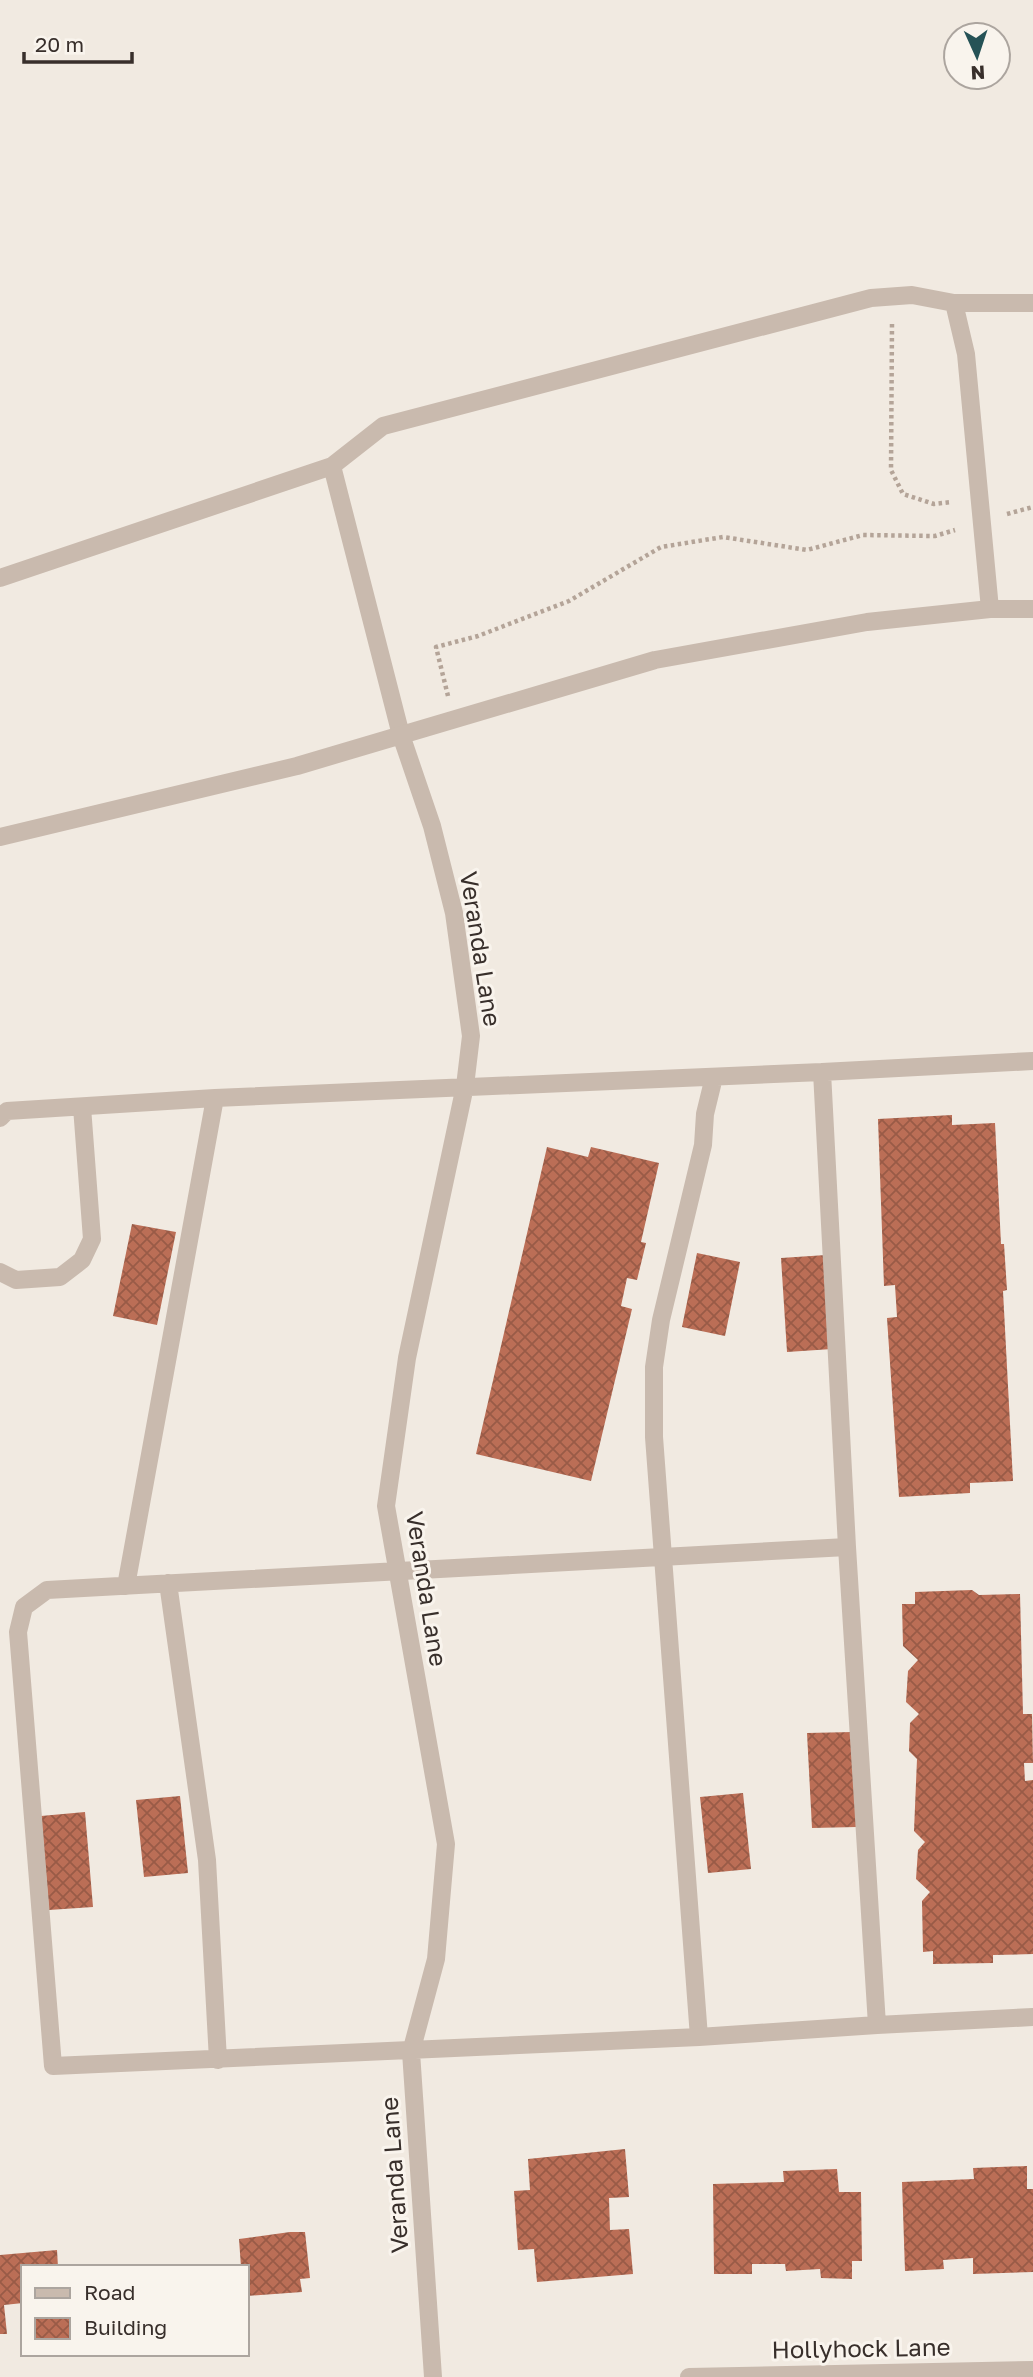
<svg xmlns="http://www.w3.org/2000/svg" width="1033" height="2377" font-family="'Golos Text',sans-serif">
<defs>
<pattern id="building-cross-hatch" width="8" height="8" patternUnits="userSpaceOnUse" patternTransform="scale(1.75)"><rect width="8" height="8" fill="#bb6e56"/><path d="M0 0l8 8M0 8l8-8" fill="none" stroke="#995b47"/></pattern>
</defs>
<rect width="100%" height="100%" fill="#f1eae1"/>
<path fill="url(#building-cross-hatch)" d="M952 1115V1125L995 1123 1001 1244H1004L1007 1290 1003 1291 1013 1481 970 1483V1493L899 1497 887 1318 897 1317 895 1285 884 1286 878 1119Z
M547 1147 588 1157 591 1147 659 1163 641 1242 646 1243 637 1280 627 1278 621 1306 632 1309 591 1481 476 1454Z
M132 1224 176 1232 157 1325 113 1316Z
M697 1253 740 1262 725 1336 682 1327Z
M826 1255 832 1349 787 1352 781 1258Z
M972 1590 979 1595 1020 1594 1023 1714H1032L1033 1763H1024L1025 1781 1033 1780V1954L993 1955V1963L933 1964V1951L923 1952 922 1901 930 1892 916 1879 918 1850 925 1842 914 1831 917 1759 909 1751 910 1723 919 1714 906 1702 908 1671 918 1660 903 1646 902 1604H915V1592Z
M853 1732 857 1827 812 1828 807 1733Z
M743 1793 751 1869 708 1873 700 1797Z
M180 1796 188 1873 144 1877 136 1800Z
M85 1812 93 1907 49 1910 41 1816Z
M625 2149 629 2197 609 2198 610 2230 629 2229 633 2274 537 2282 534 2249 518 2250 514 2191 530 2190 528 2159Z
M1027 2166V2189H1033V2272L973 2274V2258L943 2260 944 2269 905 2271 902 2182 974 2179 973 2168Z
M837 2169 839 2192H861L862 2261H852V2279L821 2278 820 2269 786 2271 785 2264H752V2274H714L713 2184 784 2182 783 2171Z
M290 2232H305L310 2278 300 2279 302 2292 247 2296V2267H241L239 2239Z
M57 2250 58 2267H23V2303L4 2305 7 2334H0V2255Z"/>
<g fill="none" stroke-linecap="round" stroke-linejoin="round">
<path stroke="#b4a498" stroke-width="4.5" stroke-dasharray="3.5 3.5" stroke-linecap="butt" d="M892 324 891 470 903 494 934 504 952 502
M1007 514 1033 507
M448 696 436 647 478 636 569 601 661 547 723 537 807 550 863 535 935 536 955 530"/>
<path stroke="#c9baae" stroke-width="18" d="M954 303H1033
M0 578 332 466
M401 735 332 466 383 426 871 298 912 295 954 303 966 354 990 609"/>
<path stroke="#c9baae" stroke-width="18" d="M401 735 432 826 454 913 471 1036 465 1086 407 1358 386 1506 446 1844 436 1959 411 2052 433 2377
M0 837 297 766 655 660 867 622 990 609H1033
M822 1072 1033 1061
M0 1118 7 1111 215 1098
M0 1272 16 1280 60 1277 82 1260 92 1239 82 1107
M168 1583 207 1860 218 2060
M126 1586 215 1098 822 1072 847 1547C581 1559 314 1576 47 1590L24 1607 18 1632 53 2066 699 2037 654 1437V1367L661 1320 703 1145 705 1114 714 1077
M877 2025 1033 2017
M699 2037 877 2025 847 1547
M689 2377 1033 2370"/>
</g>
<g text-anchor="middle" stroke-width="6" stroke-linejoin="round" paint-order="stroke">
<g font-size="24" fill="#382f2b" stroke="#f9f4ed">
<text transform="translate(480 949) rotate(81)" y="8">Veranda Lane</text>
<text transform="translate(426 1589) rotate(81)" y="8">Veranda Lane</text>
<text transform="translate(395 2175) rotate(-94)" y="8">Veranda Lane</text>
<text transform="translate(861 2349) rotate(-1)" y="8">Hollyhock Lane</text>
</g>
</g>
<rect x="21" y="2265" width="228" height="91" fill="#f9f4ed" stroke="#aca59f" stroke-width="2"/>
<rect x="35" y="2288" width="35" height="10" fill="#c9baae" stroke="#aca59f" stroke-width="2"/>
<text x="84" y="2300" font-size="21" fill="#382f2b">Road</text>
<rect x="35" y="2318" width="35" height="21" fill="url(#building-cross-hatch)" stroke="#aca59f" stroke-width="2"/>
<text x="84" y="2335" font-size="21" fill="#382f2b">Building</text>
<g transform="translate(977 56) rotate(177)"><circle r="33" fill="#f9f4ed" stroke="#aca59f" stroke-width="2"/>
<path d="M0-5L12 26L0 18L-12 26Z" fill="#255256"/>
<text y="-10" font-size="19" font-weight="bold" text-anchor="middle" fill="#382f2b">N</text>
</g>
<path d="M24 52v10h108v-10" fill="none" stroke="#382f2b" stroke-width="3.5"/>
<text x="35" y="52" font-size="21" fill="#382f2b" stroke="#f9f4ed" stroke-width="5" paint-order="stroke">20 m</text>
</svg>
